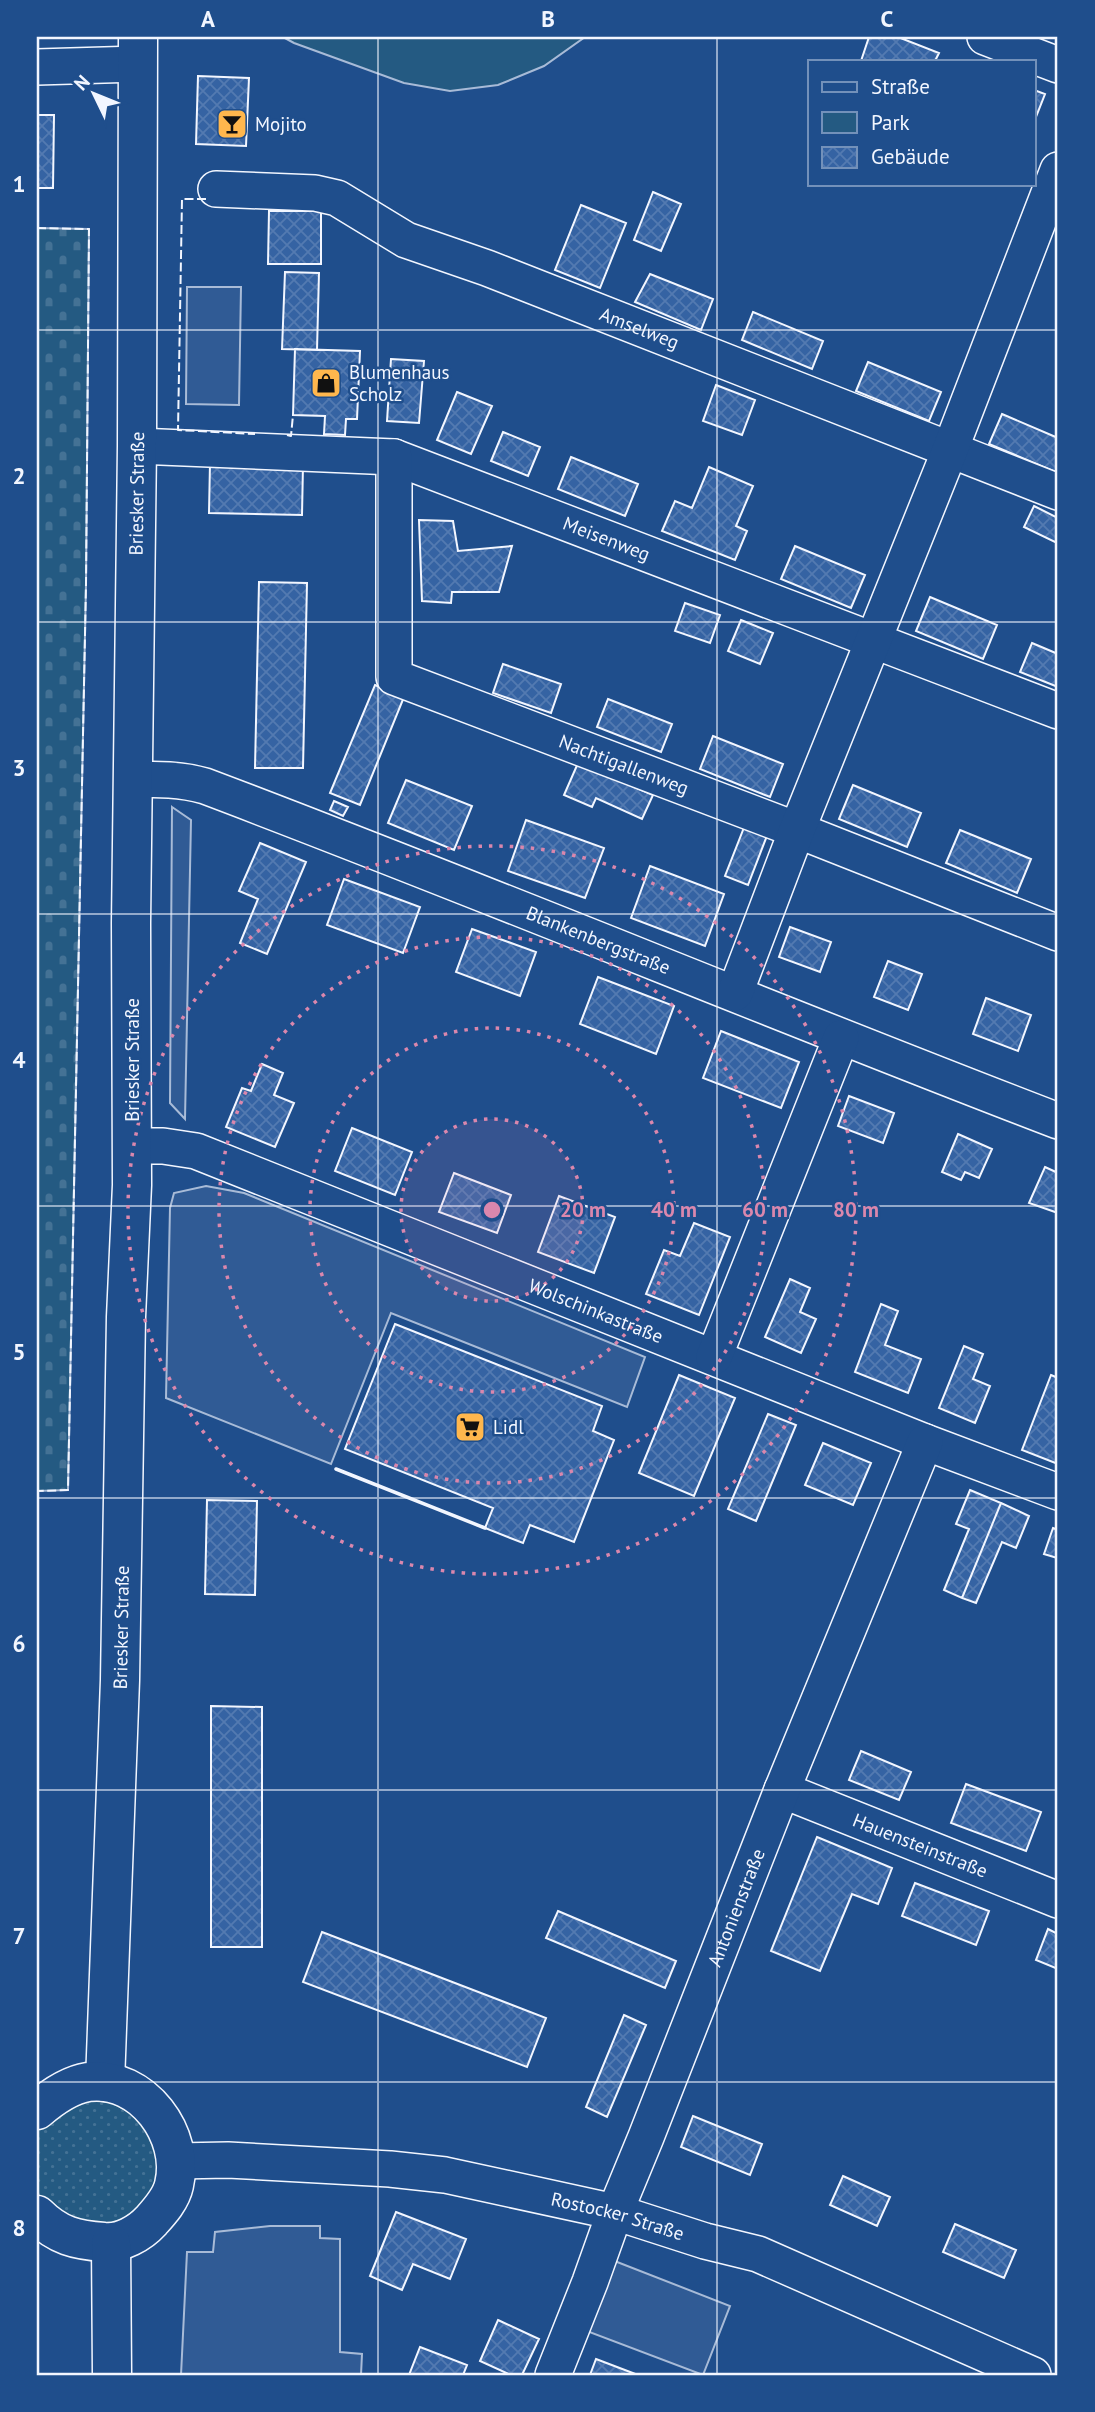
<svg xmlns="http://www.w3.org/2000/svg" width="1095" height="2412" font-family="'PT Sans',sans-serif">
<defs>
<pattern id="grass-dots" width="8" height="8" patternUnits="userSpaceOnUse" patternTransform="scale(1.75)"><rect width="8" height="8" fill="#245a82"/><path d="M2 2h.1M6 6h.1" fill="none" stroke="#447295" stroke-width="1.8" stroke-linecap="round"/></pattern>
<pattern id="cemetery-stones" width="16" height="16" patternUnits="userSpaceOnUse" patternTransform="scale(1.75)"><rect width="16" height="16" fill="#245a82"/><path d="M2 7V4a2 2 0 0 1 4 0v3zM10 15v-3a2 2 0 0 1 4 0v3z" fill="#447295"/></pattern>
<pattern id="building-cross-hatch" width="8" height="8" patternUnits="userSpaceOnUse" patternTransform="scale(1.75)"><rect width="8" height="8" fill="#3563a3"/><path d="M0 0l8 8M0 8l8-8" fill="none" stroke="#537ab1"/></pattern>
</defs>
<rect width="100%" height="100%" fill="#1f4e8c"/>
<path fill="url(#grass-dots)" stroke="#a8bbd7" stroke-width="2" d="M102 2097 146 2121 160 2169 148 2201 122 2222 90 2228 46 2206 37 2193V2132L40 2126 52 2112Z"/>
<path fill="url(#cemetery-stones)" stroke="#a8bbd7" stroke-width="2" d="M37 228 89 229 86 584 68 1490 37 1491Z"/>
<path fill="#245a82" stroke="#a8bbd7" stroke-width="2" d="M283 37H585L544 66 498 85 450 91 404 83 294 43Z"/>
<path fill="#305b95" stroke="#a8bbd7" stroke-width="2" d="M187 287H241L239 405 186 404Z
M172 807 191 820 185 1119 170 1103Z
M206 1186 244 1193 645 1357 627 1407 391 1313 331 1464 166 1398 170 1208 174 1193Z
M270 2226H320V2238L340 2239V2352L362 2354 361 2375H181L187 2252H213L215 2232Z
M612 2260 730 2306 703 2375 584 2330Z"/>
<path fill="url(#building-cross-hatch)" stroke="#f2f6ff" stroke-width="2" d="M869 37H898L939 53 935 61H861Z
M198 76 249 78 246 146 196 144Z
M1034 90 1045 94 1034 122Z
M37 115H54L53 188H37Z
M653 192 681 204 661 251 634 240Z
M581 205 626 223 600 288 555 270Z
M269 211H321V264H268Z
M285 272 319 273 317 350 282 349Z
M650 274 713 299 701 330 635 302Z
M753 312 823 341 812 369 742 340Z
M295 349 360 351 357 419H346L345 435 324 434 325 416 293 415Z
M391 359 424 361 419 423 387 421Z
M868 362 941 392 929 421 856 391Z
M716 385 755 400 742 435 703 421Z
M457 392 492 406 471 454 437 440Z
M1002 414 1058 438V473L989 444Z
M503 432 540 447 528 476 491 461Z
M571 457 638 484 625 516 558 489Z
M210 463 303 465 302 515 209 513Z
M709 467 753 486 736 526 747 531 735 560 662 531 675 501 692 508Z
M1034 506 1058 518 1057 543 1024 527Z
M419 520 453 521 458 551 512 546 499 592H452L451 603 422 601Z
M795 546 865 575 851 608 781 579Z
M259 582 307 583 303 768H255Z
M930 597 997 625 983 659 916 631Z
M685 603 720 615 710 643 675 631Z
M741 620 773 633 760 664 728 651Z
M1032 643 1058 654V687L1020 672Z
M503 664 561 684 551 713 493 693Z
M375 685 404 697 360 805 330 793Z
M608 699 672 724 661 752 597 727Z
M713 736 783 764 770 797 700 769Z
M578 763 653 795 642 819 596 798 592 807 564 795Z
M406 780 472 806 454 850 388 823Z
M853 785 921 813 907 847 839 819Z
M334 801 348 807 343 816 330 810Z
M526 820 604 848 585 898 508 871Z
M745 825 768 833 748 885 725 876Z
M960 830 1031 859 1017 893 946 863Z
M260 843 306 862 267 954 240 943 258 899 239 891Z
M650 866 724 894 705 946 631 918Z
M344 879 420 907 403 953 327 925Z
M790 927 831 942 820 972 779 957Z
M472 929 536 952 520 996 456 972Z
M888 961 922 974 908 1010 874 997Z
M598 977 674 1006 656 1054 580 1024Z
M986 998 1031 1015 1018 1051 973 1034Z
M721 1031 799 1062 781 1108 703 1078Z
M262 1064 283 1073 274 1095 294 1103 275 1147 226 1127 242 1088 251 1091Z
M849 1096 894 1113 883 1143 838 1126Z
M352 1128 412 1152 395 1195 335 1171Z
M958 1134 992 1149 979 1178 965 1172 961 1180 942 1172Z
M1045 1167 1058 1173V1213L1029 1203Z
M454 1173 511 1195 497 1233 439 1212Z
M559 1196 615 1217 594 1273 538 1252Z
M694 1223 730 1237 699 1315 646 1294 664 1250 680 1256Z
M790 1279 810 1288 800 1312 816 1319 801 1353 765 1337Z
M881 1304 898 1311 885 1345 921 1359 908 1393 855 1372Z
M395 1324 602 1406 593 1431 614 1440 574 1542 530 1525 523 1543 485 1528 493 1508 345 1449Z
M964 1346 983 1354 973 1379 990 1386 975 1423 939 1408Z
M679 1375 735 1398 694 1496 639 1473Z
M1051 1375 1058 1378V1464L1022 1450Z
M768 1414 796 1425 756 1521 728 1509Z
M823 1443 871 1463 853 1505 805 1485Z
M970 1490 1001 1503 962 1598 944 1590 969 1529 956 1524Z
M207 1500 257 1501 255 1595 205 1594Z
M1001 1503 1029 1516 1016 1548 1002 1542 976 1603 962 1598Z
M1053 1528 1058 1530 1057 1558 1044 1554Z
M211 1706 262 1707V1947H211Z
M861 1751 911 1772 899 1800 849 1780Z
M966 1784 1041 1812 1026 1851 951 1823Z
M817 1837 892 1868 878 1904 852 1894 820 1971 771 1951Z
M915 1883 989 1911 976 1945 902 1916Z
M558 1911 676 1961 665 1988 546 1938Z
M1048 1929 1058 1934V1969L1036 1960Z
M322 1932 546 2018 527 2067 303 1982Z
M624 2015 646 2025 607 2117 586 2107Z
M693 2116 762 2144 750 2175 681 2147Z
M843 2176 890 2197 877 2226 830 2205Z
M396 2212 466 2239 450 2279 413 2264 402 2290 370 2276Z
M955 2224 1016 2250 1004 2278 943 2252Z
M498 2320 539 2339 522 2375H511L480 2361Z
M420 2347 467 2365 463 2375H409Z
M596 2359 638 2375H590Z"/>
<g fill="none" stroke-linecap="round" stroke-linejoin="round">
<g stroke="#f2f6ff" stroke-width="38">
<g id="minor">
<path d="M985 37 1058 65"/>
<path d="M37 67 138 64"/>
<path id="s1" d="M216 189 315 193 337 198 406 240 487 268 1058 492"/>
<path id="s2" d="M137 446 394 457 1058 711"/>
<path id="s3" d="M394 457V677L797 830 1058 933"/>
<path id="s4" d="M133 780C158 779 181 779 205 786 491 894 773 1012 1058 1121"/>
<path d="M735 993 797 830 950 450 1058 170"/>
<path id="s5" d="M132 1146H163L196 1151 925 1442 1058 1492"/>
<path d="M714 1357 841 1038"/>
<path id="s6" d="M782 1790 1058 1900"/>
<path id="s7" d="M177 2161 228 2160 390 2169 445 2175 615 2212 705 2241 758 2254 1033 2375"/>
<path id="s8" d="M553 2375 590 2282 615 2212 646 2137 782 1790 925 1442"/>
</g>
</g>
<g stroke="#f2f6ff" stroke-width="41">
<g id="major">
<path id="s9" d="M105 2082 120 1680 126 1317 132 1185 131 923 137 446 138 37"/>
<path d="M37 2110C51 2098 69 2085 88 2082 143 2075 186 2136 174 2185 171 2199 160 2211 151 2221 140 2233 121 2244 104 2242 76 2240 58 2236 37 2215"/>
<path d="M111 2243 112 2375"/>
</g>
</g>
<use href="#minor" stroke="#1f4e8c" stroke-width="35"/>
<use href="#major" stroke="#1f4e8c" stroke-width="38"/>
<path stroke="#f2f6ff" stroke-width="2" stroke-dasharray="9 3.5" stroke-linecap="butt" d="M195 39V37
M206 199H182L178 430 255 434
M37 228 89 229 86 584 68 1490 37 1491
M287 435 291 436 293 415"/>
<path stroke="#f2f6ff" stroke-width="3.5" d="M336 1469 485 1528"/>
</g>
<path fill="none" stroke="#f2f6ff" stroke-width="2" stroke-opacity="0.55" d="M378 37V2375M717 37V2375M37 330H1058M37 622H1058M37 914H1058M37 1206H1058M37 1498H1058M37 1790H1058M37 2082H1058"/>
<circle cx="492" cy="1210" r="91" fill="#da87ad" fill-opacity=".12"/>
<g fill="none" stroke="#da87ad" stroke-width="3.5" stroke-dasharray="3.5 7">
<circle cx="492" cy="1210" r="91"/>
<circle cx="492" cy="1210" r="182"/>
<circle cx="492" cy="1210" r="273"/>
<circle cx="492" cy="1210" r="364"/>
</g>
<defs>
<g id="bar-square" transform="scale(1.575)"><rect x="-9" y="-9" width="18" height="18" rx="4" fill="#ffb74d" stroke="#1f4e8c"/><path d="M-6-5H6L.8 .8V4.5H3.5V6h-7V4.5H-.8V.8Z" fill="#111"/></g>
<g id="shop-square" transform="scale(1.575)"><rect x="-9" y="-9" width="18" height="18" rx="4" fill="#ffb74d" stroke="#1f4e8c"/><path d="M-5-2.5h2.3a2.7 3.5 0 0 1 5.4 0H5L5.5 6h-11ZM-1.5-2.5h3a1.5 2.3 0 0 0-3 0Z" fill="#111"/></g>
<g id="supermarket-square" transform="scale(1.575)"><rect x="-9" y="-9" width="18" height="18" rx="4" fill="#ffb74d" stroke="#1f4e8c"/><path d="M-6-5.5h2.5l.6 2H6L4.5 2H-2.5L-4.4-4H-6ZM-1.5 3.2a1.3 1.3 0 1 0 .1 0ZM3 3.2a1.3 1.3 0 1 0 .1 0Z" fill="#111"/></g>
</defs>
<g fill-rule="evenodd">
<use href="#bar-square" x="232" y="124"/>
<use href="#shop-square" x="326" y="383"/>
<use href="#supermarket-square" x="470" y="1427"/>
</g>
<g text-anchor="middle" stroke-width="5" stroke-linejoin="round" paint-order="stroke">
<g font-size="19" fill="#f2f6ff" stroke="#1f4e8c" text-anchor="start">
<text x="255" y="131">Mojito</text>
<text x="349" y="379">Blumenhaus<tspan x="349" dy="22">Scholz</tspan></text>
<text x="493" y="1434">Lidl</text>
</g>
<g font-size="19" fill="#f2f6ff" stroke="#1f4e8c">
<text dy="7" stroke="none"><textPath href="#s1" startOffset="452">Amselweg</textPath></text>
<text dy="7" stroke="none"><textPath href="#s9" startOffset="1589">Briesker Straße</textPath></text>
<text dy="7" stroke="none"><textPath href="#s2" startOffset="485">Meisenweg</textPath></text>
<text dy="7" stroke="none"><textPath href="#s3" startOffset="466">Nachtigallenweg</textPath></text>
<text dy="7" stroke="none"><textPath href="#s4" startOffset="495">Blankenbergstraße</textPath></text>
<text transform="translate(132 1060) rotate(-90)" y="7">Briesker Straße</text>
<text dy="7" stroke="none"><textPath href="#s5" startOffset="495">Wolschinkastraße</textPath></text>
<text dy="7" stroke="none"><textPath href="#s9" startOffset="455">Briesker Straße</textPath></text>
<text dy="7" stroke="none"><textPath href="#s6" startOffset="149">Hauensteinstraße</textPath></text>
<text dy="7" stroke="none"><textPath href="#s8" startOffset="502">Antonienstraße</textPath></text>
<text dy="7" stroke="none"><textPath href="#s7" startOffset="446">Rostocker Straße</textPath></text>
</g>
</g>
<circle cx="492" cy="1210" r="10" fill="#da87ad" stroke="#1f4e8c" stroke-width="3.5"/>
<g font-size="21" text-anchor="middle" font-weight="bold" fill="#da87ad" stroke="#1f4e8c" stroke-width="5" stroke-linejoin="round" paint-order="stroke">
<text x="583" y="1217">20 m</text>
<text x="674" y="1217">40 m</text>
<text x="765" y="1217">60 m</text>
<text x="856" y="1217">80 m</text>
</g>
<rect width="1095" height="2412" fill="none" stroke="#1f4e8c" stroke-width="77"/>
<rect x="808" y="60" width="228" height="126" fill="#1f4e8c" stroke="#7391ba" stroke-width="2"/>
<rect x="822" y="82" width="35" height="10" fill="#1f4e8c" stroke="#7391ba" stroke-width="2"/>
<text x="871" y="94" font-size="21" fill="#f2f6ff">Straße</text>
<rect x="822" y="112" width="35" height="21" fill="#245a82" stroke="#7391ba" stroke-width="2"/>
<text x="871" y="130" font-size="21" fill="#f2f6ff">Park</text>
<rect x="822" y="147" width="35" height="21" fill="url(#building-cross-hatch)" stroke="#7391ba" stroke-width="2"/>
<text x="871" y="164" font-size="21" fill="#f2f6ff">Gebäude</text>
<g transform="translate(94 94) rotate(313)" stroke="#1f4e8c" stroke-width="5" paint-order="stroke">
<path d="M0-5L12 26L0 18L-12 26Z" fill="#f2f6ff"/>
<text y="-10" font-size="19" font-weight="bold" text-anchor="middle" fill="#f2f6ff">N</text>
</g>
<rect x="38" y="38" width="1018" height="2336" fill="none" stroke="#f2f6ff" stroke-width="2.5"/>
<g font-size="23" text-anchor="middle" font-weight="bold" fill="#f2f6ff">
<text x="208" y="27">A</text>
<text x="548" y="27">B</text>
<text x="887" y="27">C</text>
<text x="19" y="192">1</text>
<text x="19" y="484">2</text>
<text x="19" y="776">3</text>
<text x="19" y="1068">4</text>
<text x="19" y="1360">5</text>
<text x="19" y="1652">6</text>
<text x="19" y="1944">7</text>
<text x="19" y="2236">8</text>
</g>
</svg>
